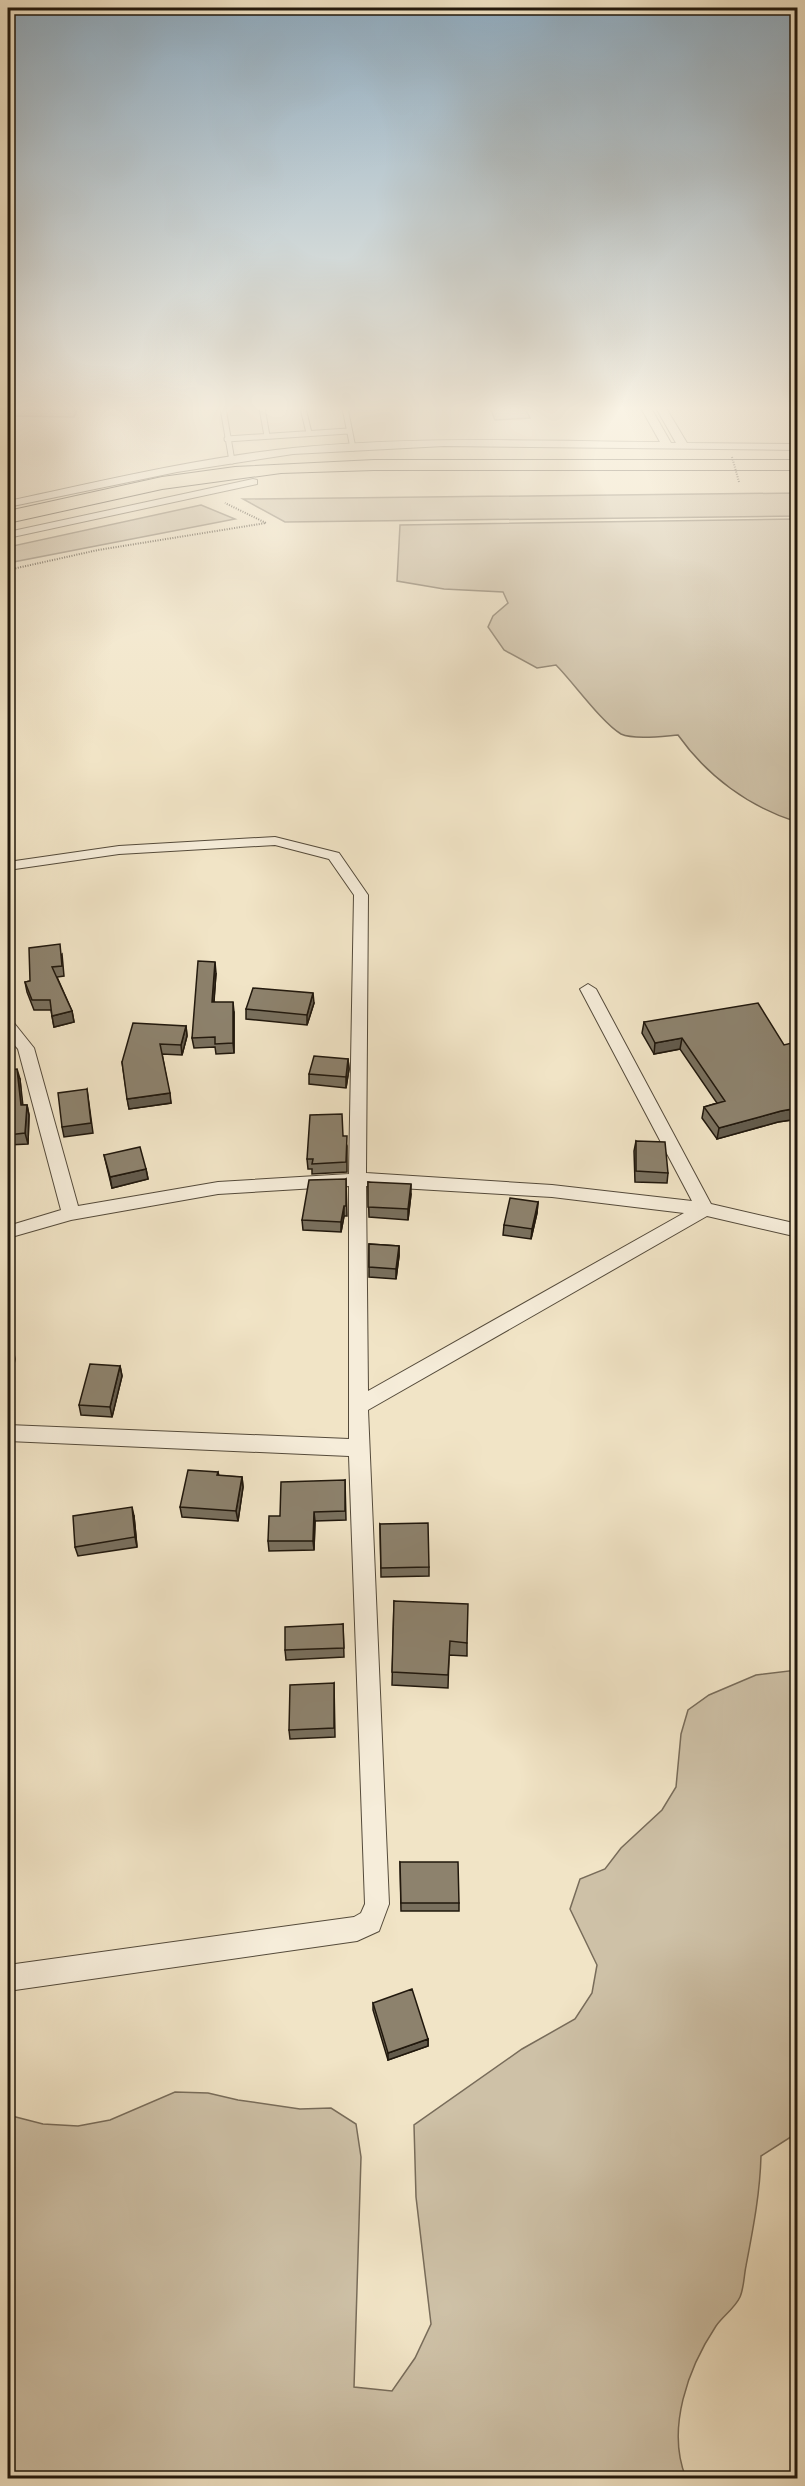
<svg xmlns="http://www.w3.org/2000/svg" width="805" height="2486" font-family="'EB Garamond',serif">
<rect width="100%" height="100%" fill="#f1e4c6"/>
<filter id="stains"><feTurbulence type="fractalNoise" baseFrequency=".00333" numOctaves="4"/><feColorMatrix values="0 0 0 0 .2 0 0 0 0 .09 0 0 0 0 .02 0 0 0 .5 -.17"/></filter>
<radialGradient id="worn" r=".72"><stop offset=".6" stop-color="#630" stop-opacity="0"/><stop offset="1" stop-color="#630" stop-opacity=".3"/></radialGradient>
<path fill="#cec1a7" stroke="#786c5a" stroke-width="1.5" d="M8 408H78L74 417 8 416Z
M490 408H525L530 418 495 420Z
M797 493V516L285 522 243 499Z
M201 505 235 519 8 563V547Z
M797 519V822C749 807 707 776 678 735 664 736 634 740 621 734 602 723 573 682 556 665L537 668 504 650 488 627 493 616 508 603 503 592 444 589 397 581 400 525Z
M797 1670V2133L761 2156C760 2194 753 2229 746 2266 744 2275 744 2288 740 2297 735 2308 723 2316 716 2326 688 2368 666 2429 686 2478H8V2115L43 2124 78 2126 110 2120 175 2092 208 2093 238 2100 300 2109 331 2108 356 2124 361 2157 354 2387 392 2391 415 2358 431 2324 416 2197 414 2125 522 2049 575 2019 592 1993 597 1965 570 1909 580 1879 605 1869 621 1848 662 1810 676 1787 681 1734 688 1710 709 1695 756 1675Z"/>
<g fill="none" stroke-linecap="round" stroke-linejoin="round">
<g stroke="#554b3b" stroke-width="7">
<path id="service" d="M223 408 232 461
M262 408 267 436
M303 408 309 433
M345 408 353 448
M227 439 348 431"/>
</g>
<g stroke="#554b3b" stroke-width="2">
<path id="minor" d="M641 408H651L671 443H676L656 408H666L687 443 798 444V450L444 446 293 454 177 472 8 507V501C102 481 197 458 293 448 415 436 538 441 660 442Z
M253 479 257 480V484L8 538V532Z
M275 837 339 853 368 895 366 1173 552 1185 692 1201 580 989 588 984 596 989 711 1204 798 1224V1237L707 1216 368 1410 389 1904 379 1931 357 1941 8 1991V1965L354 1917 361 1913 365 1904 349 1456 8 1441V1425L349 1439V1186L218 1194 71 1220 8 1238V1226L61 1210 18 1049 8 1037V1022L14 1023 34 1048 78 1206 218 1182 349 1174 354 895 329 859 275 845 119 854 8 870V862L119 846ZM366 1186 552 1197 684 1213 368 1391Z"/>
</g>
<g stroke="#21180d" stroke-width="2">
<path id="trunk" d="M374 460H798V470H374L281 473 162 489 8 523V511L162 477 235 467Z"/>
</g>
<path stroke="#21180d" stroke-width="2" stroke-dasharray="1 1.5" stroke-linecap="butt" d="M8 570 98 550 266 523 225 503"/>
<use href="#service" stroke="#f6edda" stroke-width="5"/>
<use href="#minor" fill="#f6edda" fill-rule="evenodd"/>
<use href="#trunk" fill="#f1e4c6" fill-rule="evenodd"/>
<path stroke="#21180d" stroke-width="2" stroke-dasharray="1 1.5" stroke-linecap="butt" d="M732 457 739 482"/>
</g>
<path fill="#79705e" stroke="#21180d" stroke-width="1.5" d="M62 954 64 976 57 977 72 1011 74 1022 54 1027 51 1010H34L27 992 25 982 30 981Z
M216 973 214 1002 234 1012V1053L216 1054 215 1047 194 1048 192 1038Z
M314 1003 307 1025 246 1019V1009Z
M644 1022 784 1045 798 1044V1119L778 1122 717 1139 702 1118 704 1107 717 1103 680 1049 654 1054 642 1033Z
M186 1026 187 1036 182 1055 162 1054 171 1103 129 1109 122 1062Z
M348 1059 349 1069 346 1088 309 1084V1074Z
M8 1070 20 1079 22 1105H27L29 1115 28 1144 8 1145Z
M343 1136 347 1146V1172L312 1174V1169H308L307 1159Z
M636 1141 668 1173 667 1183 635 1182 634 1151Z
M104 1155 146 1169 148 1179 112 1188Z
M346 1179 347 1216H344L341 1232 303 1230 302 1220Z
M368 1182 411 1194 408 1220 369 1217Z
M538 1202 537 1213 531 1239 503 1235 504 1225Z
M369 1244 399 1246V1256L396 1279 369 1277Z
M120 1366 122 1376 112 1417 81 1415 79 1405Z
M218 1472 219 1476 242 1477 243 1487 238 1521 182 1517 180 1507Z
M345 1480 346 1520 315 1521 314 1550 269 1551 268 1541 280 1516Z
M134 1516 137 1547 78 1556 75 1547Z
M380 1524 429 1567V1576L381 1577Z
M394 1601 467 1643V1656L449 1655 448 1688 392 1685Z
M343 1624 344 1657 286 1660 285 1650Z
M334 1683 335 1737 290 1739 289 1730Z
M400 1862 459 1903V1911H401Z
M373 2003 428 2039V2046L388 2060 373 2010Z"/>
<path fill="#635b4c" stroke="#21180d" stroke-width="1.5" d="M215 962 216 973 213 1012 212 1002Z
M313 993 314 1003 307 1025V1015Z
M233 1002 234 1012V1053L233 1043Z
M72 1011 74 1022 54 1027 52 1016Z
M186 1026 187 1036 182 1055 181 1045Z
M682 1038 680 1049 654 1054 655 1043Z
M348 1059 349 1069 346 1088V1077Z
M17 1069 20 1079 24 1115 21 1105Z
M87 1089 93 1133 64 1137 62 1127Z
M170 1093 171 1103 129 1109 127 1099Z
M27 1105 29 1115 28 1144 25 1133Z
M798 1108V1119L778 1122 717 1139 719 1128 781 1111Z
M146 1169 148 1179 112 1188 110 1177Z
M411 1184V1194L408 1220V1209Z
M538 1202 537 1213 531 1239 532 1229Z
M344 1206V1216L341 1232V1222Z
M399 1246V1256L396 1279V1269Z
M13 1349 15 1359 8 1396V1373Z
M120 1366 122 1376 112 1417 110 1407Z
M242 1477 243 1487 238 1521 236 1511Z
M132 1507 134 1516 137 1547 135 1537Z
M314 1512 315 1521 314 1550 313 1541Z
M428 2039V2046L388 2060V2053Z"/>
<path fill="#8d826d" stroke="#21180d" stroke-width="1.5" d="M60 944 62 966 52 967 72 1011 52 1016 50 1000H32L25 982 30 981 29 948Z
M198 961 215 962 212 1002H233V1043L215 1044V1037L192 1038Z
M253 988 313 993 307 1015 246 1009Z
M758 1003 784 1045 796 1042 798 1044V1108L781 1111 719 1128 704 1107 725 1101 682 1038 655 1043 644 1022Z
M133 1023 186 1026 181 1045 160 1044 170 1093 127 1099 122 1062Z
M314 1056 348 1059 346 1077 309 1074Z
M17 1069 21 1105H27L25 1133 8 1135V1070Z
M87 1089 91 1123 62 1127 58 1093Z
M342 1114 343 1136H347L346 1162 312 1164 313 1159H307L310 1115Z
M636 1141 665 1142 668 1173 636 1171Z
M140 1147 146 1169 110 1177 104 1155Z
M346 1179V1206H344L341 1222 302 1220 309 1180Z
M368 1182 411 1184 408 1209 368 1207Z
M510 1198 538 1202 532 1229 504 1225Z
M369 1244 399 1246 396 1269 369 1267Z
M8 1349H13L8 1373Z
M90 1364 120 1366 110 1407 79 1405Z
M188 1470 218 1472 217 1475 242 1477 236 1511 180 1507Z
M345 1480V1511L314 1512 313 1541H268L269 1516H280L281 1482Z
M132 1507 135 1537 75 1547 73 1516Z
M428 1523 429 1567 381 1568 380 1524Z
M394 1601 468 1604 467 1643 450 1641 448 1675 392 1672Z
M343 1624 344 1648 285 1650V1627Z
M334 1683V1728L289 1730 290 1685Z
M400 1862H458L459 1903H401Z
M412 1989 428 2039 388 2053 373 2003Z"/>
<linearGradient id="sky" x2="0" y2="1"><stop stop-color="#8facc1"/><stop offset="0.54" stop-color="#f9f3e5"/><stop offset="1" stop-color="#f9f3e5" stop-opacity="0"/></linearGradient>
<rect width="805" height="756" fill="url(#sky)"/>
<rect width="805" height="2486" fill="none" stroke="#f1e4c6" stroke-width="30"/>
<rect x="9" y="9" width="787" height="2468" fill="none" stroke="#21180d" stroke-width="3"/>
<rect x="15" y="15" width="775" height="2456" fill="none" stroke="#21180d" stroke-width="1.5"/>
<rect width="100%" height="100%" filter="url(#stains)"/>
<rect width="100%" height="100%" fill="url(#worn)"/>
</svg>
